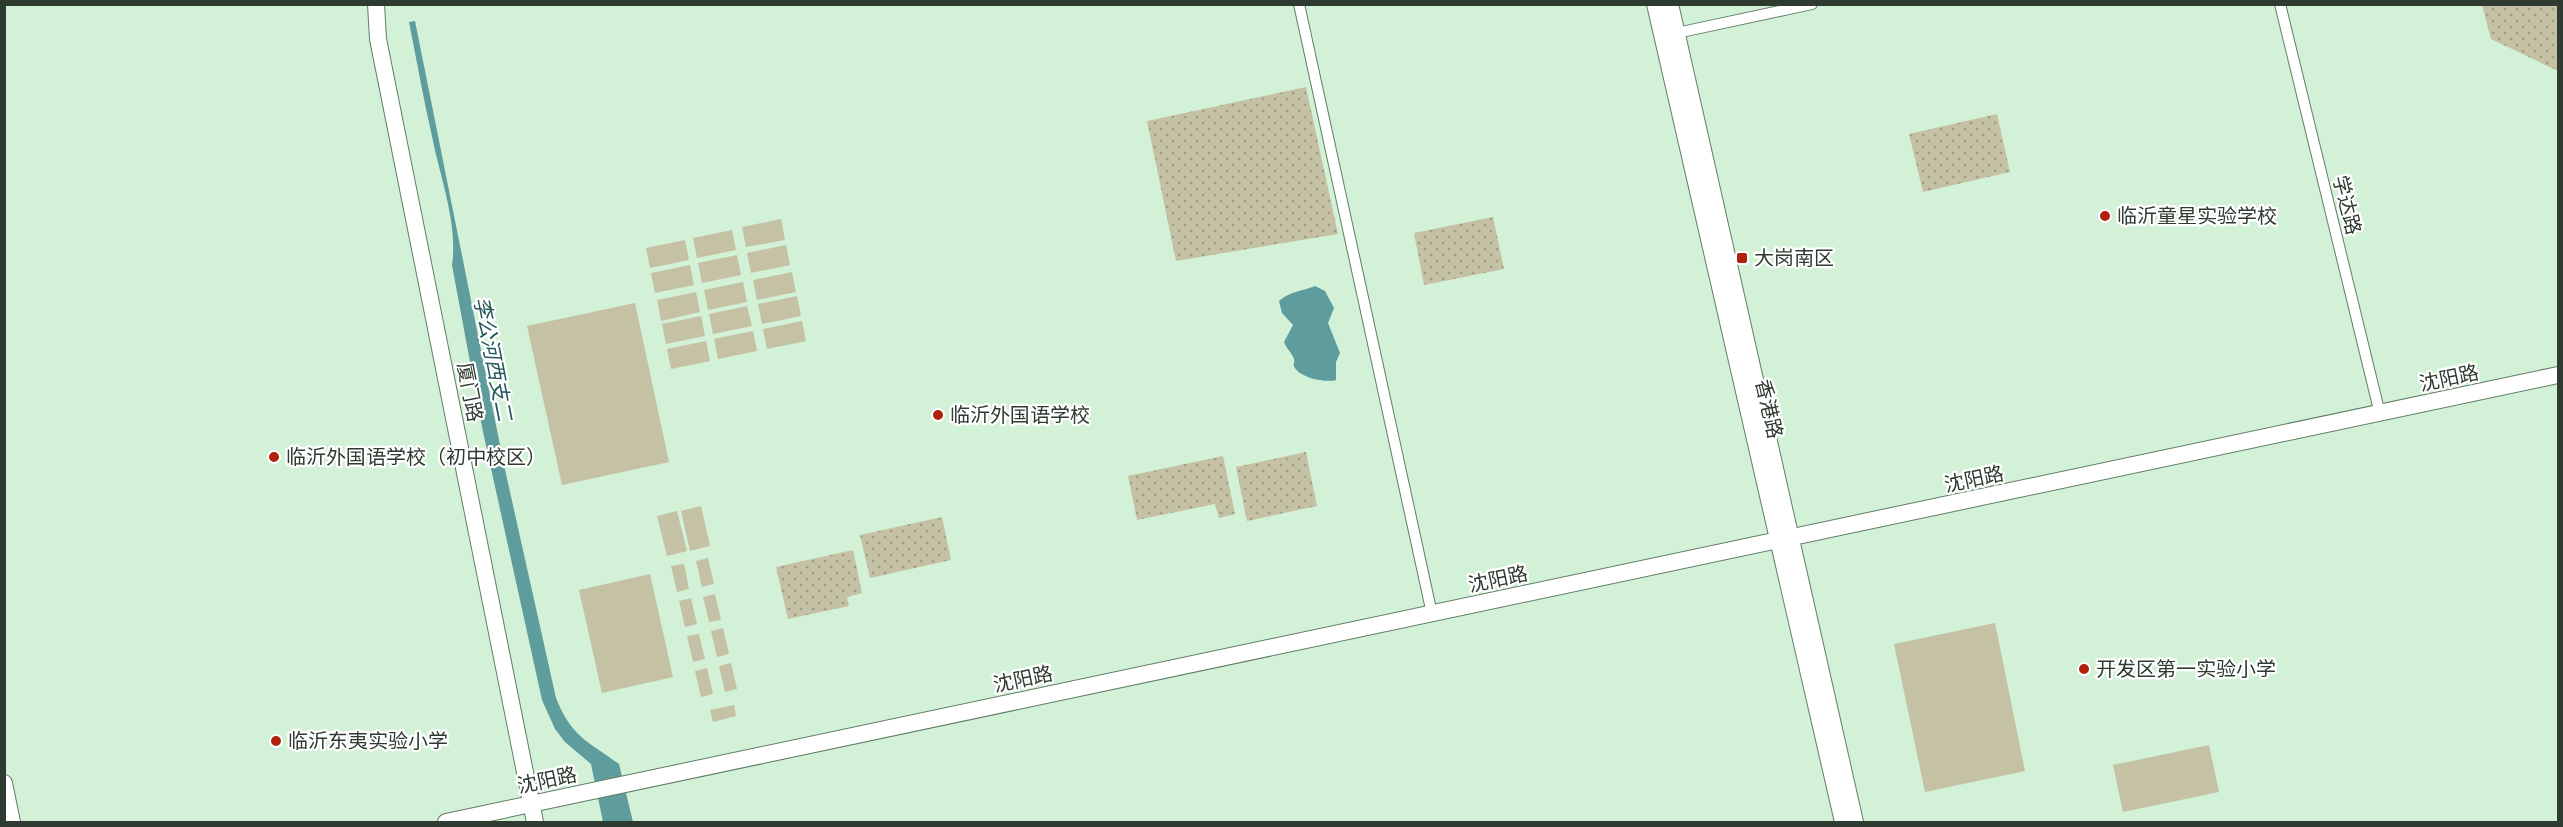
<svg xmlns="http://www.w3.org/2000/svg" width="2563" height="827" font-family="Rubik,'Noto Sans SC',sans-serif">
<defs>
<pattern id="park-dots" width="8" height="8" patternUnits="userSpaceOnUse" patternTransform="scale(1.5)"><rect width="8" height="8" fill="#c4c1a4"/><path d="M2 2h.1M6 6h.1" fill="none" stroke="#a09e86" stroke-width="1.8" stroke-linecap="round"/></pattern>
</defs>
<rect width="100%" height="100%" fill="#d2f1d6"/>
<path fill="#c4c1a4" d="M781 219 785 240 746 247 742 227Z
M732 230 736 250 697 258 693 238Z
M685 240 689 260 650 268 646 248Z
M786 245 790 265 751 273 747 253Z
M737 255 741 275 702 283 698 263Z
M690 265 694 285 655 293 651 273Z
M792 272 796 292 757 300 753 280Z
M743 282 747 302 708 310 704 290Z
M696 292 700 312 661 321 657 300Z
M797 296 801 316 762 324 758 304Z
M635 303 669 462 562 485 527 326Z
M747 306 752 326 713 334 709 314Z
M701 316 705 336 666 344 662 324Z
M802 321 806 341 767 349 763 329Z
M753 331 757 351 718 359 714 339Z
M706 341 710 361 671 369 667 349Z
M701 506 710 546 690 551 681 511Z
M677 511 687 551 667 556 657 516Z
M708 558 714 584 702 587 696 561Z
M684 564 689 589 677 592 671 566Z
M650 574 673 677 602 693 579 590Z
M715 594 721 620 709 622 703 597Z
M691 598 697 624 685 627 679 601Z
M1995 623 2025 771 1925 792 1894 644Z
M723 628 729 654 717 657 711 631Z
M699 634 705 659 693 662 687 636Z
M731 663 737 689 725 692 719 666Z
M707 668 713 694 701 697 695 671Z
M734 705 736 716 713 722 710 710Z
M2209 745 2219 792 2123 812 2113 765Z"/>
<path fill="url(#park-dots)" d="M2482 5H2558V71L2491 39Z
M1306 87 1338 234 1176 261 1147 121Z
M1997 114 2010 172 1923 192 1909 134Z
M1493 217 1504 269 1424 285 1414 233Z
M1306 452 1317 506 1247 521 1236 467Z
M1223 456 1235 514 1219 518 1215 504 1137 520 1128 476Z
M942 517 951 560 870 578 860 535Z
M853 550 862 593 847 597 849 606 788 619 776 567Z"/>
<path fill="#5e9c9d" d="M415 21 504 465 556 698C571 736 587 741 619 764L633 822H603L591 764 565 742 555 729 542 700 483 432 452 265C458 225 441 180 433 141 424 102 417 62 409 22Z
M1315 286 1325 291 1334 308 1328 323 1340 353 1336 362V380C1326 383 1301 378 1295 368 1292 363 1295 364 1294 359 1292 353 1286 348 1284 342L1293 325 1282 313 1279 301C1289 292 1302 291 1315 286Z"/>
<g fill="none" stroke-linecap="round" stroke-linejoin="round">
<g stroke="#617d66" stroke-width="12">
<path id="street" d="M1299 4 1432 614
M2280 4 2380 414
M1672 34 1812 4"/>
</g>
<g stroke="#617d66" stroke-width="18">
<path id="secondary" d="M376 4 378 39 535 822
M1655 4 1843 822
M1670 4 1855 822
M4 783 12 822
M446 822 2558 375"/>
</g>
<use href="#street" stroke="#fff" stroke-width="10"/>
<use href="#secondary" stroke="#fff" stroke-width="16"/>
</g>
<g fill="#b0210e" stroke="#fff" stroke-width="2">
<circle cx="2105" cy="216" r="6"/>
<rect x="1736" y="252" width="12" height="12" rx="3"/>
<circle cx="938" cy="415" r="6"/>
<circle cx="274" cy="457" r="6"/>
<circle cx="2084" cy="669" r="6"/>
<circle cx="276" cy="741" r="6"/>
</g>
<g text-anchor="middle" stroke-width="4.5" stroke-linejoin="round" paint-order="stroke">
<g font-size="20" fill="#2f3b31" stroke="#fff">
<text transform="translate(2347 205) rotate(76)" y="7">学达路</text>
<text transform="translate(2449 378) rotate(-12)" y="7">沈阳路</text>
<text transform="translate(470 392) rotate(79)" y="7">厦门路</text>
<text transform="translate(1769 409) rotate(77)" y="7">香港路</text>
<text transform="translate(1974 479) rotate(-12)" y="7">沈阳路</text>
<text transform="translate(1498 579) rotate(-12)" y="7">沈阳路</text>
<text transform="translate(1023 679) rotate(-12)" y="7">沈阳路</text>
<text transform="translate(547 780) rotate(-12)" y="7">沈阳路</text>
</g>
<g font-size="20" fill="#2f3b31" stroke="#fff" text-anchor="start">
<text x="2117" y="223">临沂童星实验学校</text>
<text x="1754" y="265">大岗南区</text>
<text x="950" y="422">临沂外国语学校</text>
<text x="286" y="464">临沂外国语学校（初中校区）</text>
<text x="2096" y="676">开发区第一实验小学</text>
<text x="288" y="748">临沂东夷实验小学</text>
</g>
<g font-size="21" font-style="italic" fill="#24595b" stroke="#fff">
<text transform="translate(493 359) rotate(79)" y="7">李公河西支二</text>
</g>
</g>
<rect width="2563" height="827" fill="none" stroke="#2f3b31" stroke-width="12"/>
</svg>
